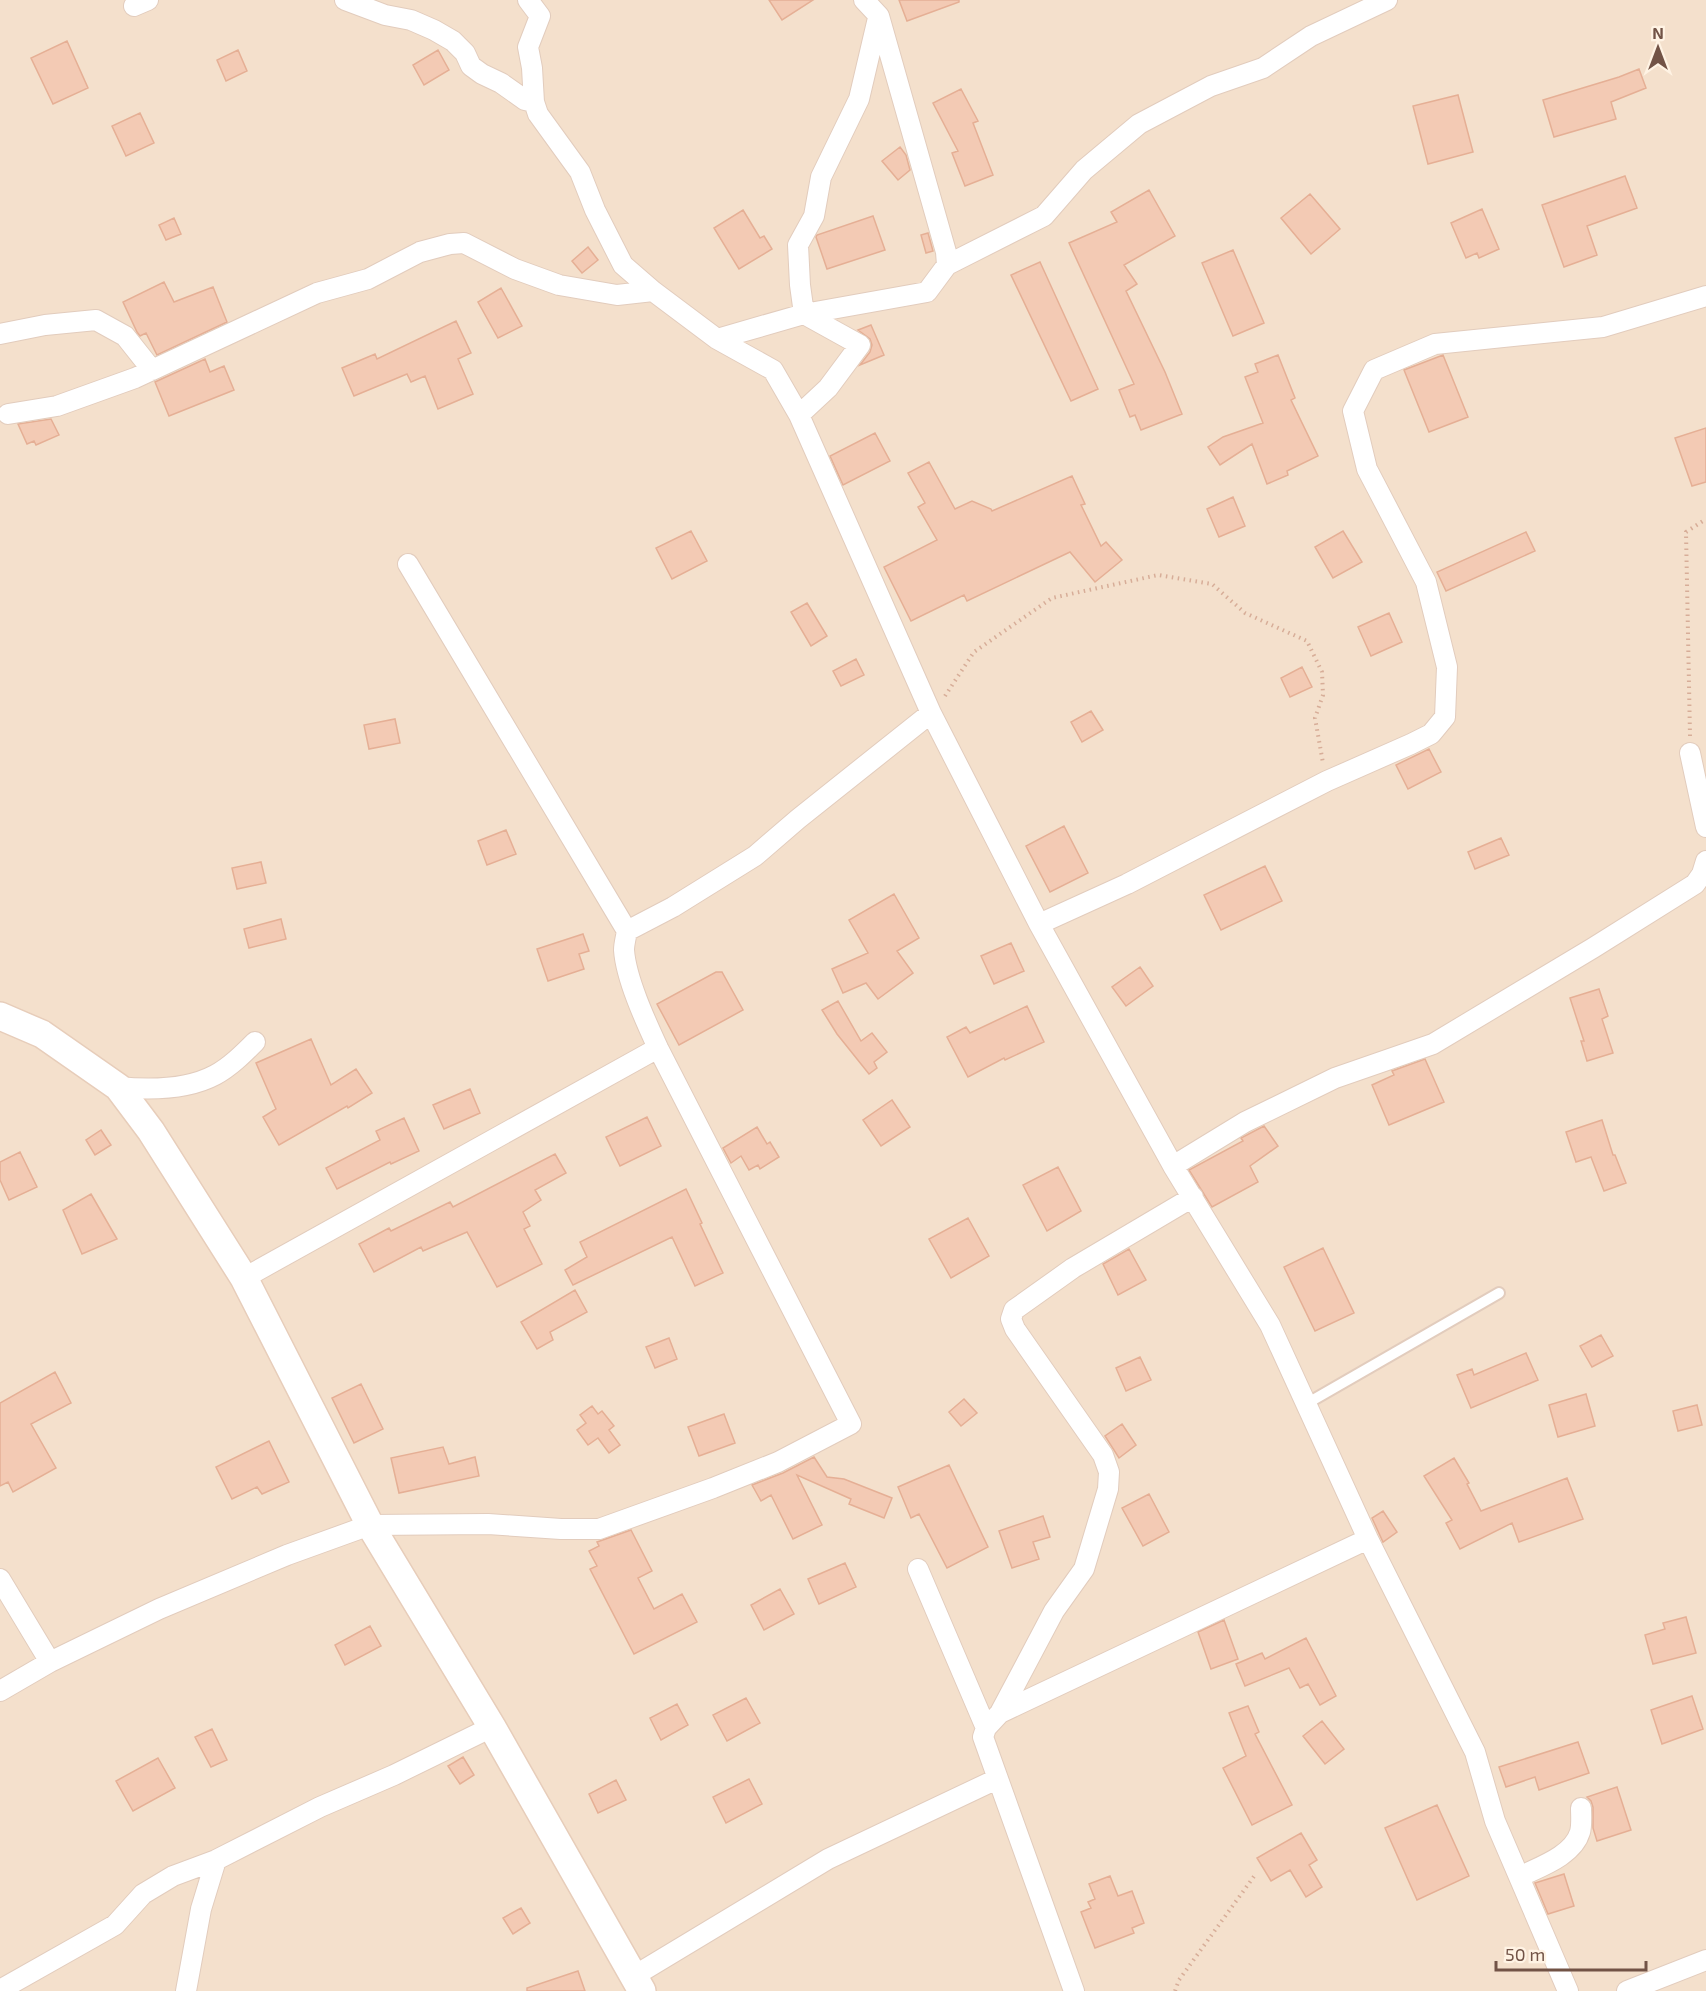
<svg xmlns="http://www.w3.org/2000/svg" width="1706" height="1991" font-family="'Exo 2',sans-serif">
<rect width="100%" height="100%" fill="#fdefdd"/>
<path fill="#f4e0cc" d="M0 0H1706V1991H0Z"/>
<path fill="#f3cab4" stroke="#e5af95" stroke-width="1.5" d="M769 0H813L782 20Z
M899 0H959V2L907 21Z
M67 41 88 88 53 104 31 58Z
M238 50 247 71 226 81 217 60Z
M438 50 449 70 424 85 413 65Z
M1639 69 1646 88 1611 102 1616 119 1554 137 1543 100 1619 77Z
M961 89 978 121 973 123 993 175 965 186 952 153 958 151 933 103Z
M1458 95 1473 152 1428 164 1413 106Z
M140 113 154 143 126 156 112 126Z
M900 147 906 155 910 170 898 180 882 161Z
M1625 176 1637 208 1587 226 1597 255 1564 267 1542 205Z
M1149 190 1175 236 1124 265 1137 284 1126 291 1165 372 1182 414 1141 430 1135 415 1130 417 1119 390 1134 384 1069 243 1117 222 1111 212Z
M1310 194 1340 229 1311 254 1281 218Z
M1482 209 1499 249 1479 258 1477 253 1466 258 1451 223Z
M743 210 760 238 764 236 772 249 739 269 714 228Z
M873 216 885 250 827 269 816 237 817 235Z
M174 218 181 234 166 240 159 225Z
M928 233 933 251 926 253 921 235Z
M588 247 598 260 582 273 572 261Z
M1233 250 1264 323 1233 336 1202 263Z
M1040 262 1098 389 1071 401 1011 275Z
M164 282 174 302 213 287 227 322 157 355 146 333 140 336 137 332 123 302Z
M501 288 522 326 498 338 478 302Z
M456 321 471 353 458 359 473 394 438 409 425 376 411 382 407 374 354 396 342 368 375 354 377 359Z
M871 325 884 355 860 365 870 352 872 345 870 339 858 330Z
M1278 355 1295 398 1291 400 1318 456 1287 471 1288 475 1267 484 1252 444 1220 465 1208 447 1223 437 1263 423 1245 377 1258 372 1255 364Z
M1443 355 1468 417 1429 432 1404 370Z
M205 359 210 372 224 366 234 390 169 416 155 382Z
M51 419 59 435 36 445 34 441 27 444 18 424Z
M1706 428V482L1692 486 1675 438Z
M875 433 890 461 843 485 830 456Z
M929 462 955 509 972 501 991 509 992 511 1072 476 1085 504 1081 505 1101 546 1106 542 1122 560 1095 582 1070 552 967 601 964 595 911 621 884 567 937 540 918 507 925 503 908 473Z
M1233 497 1245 526 1219 537 1207 509Z
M691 531 707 561 672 579 656 548Z
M1343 531 1362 562 1333 578 1315 547Z
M1526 532 1535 551 1446 591 1437 572Z
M807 603 827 636 811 646 791 612Z
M1389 613 1402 642 1371 656 1358 627Z
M856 659 864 675 841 686 833 671Z
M1302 667 1312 687 1290 697 1281 678Z
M1091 711 1103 730 1082 742 1071 722Z
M395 719 400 743 369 749 364 725Z
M1429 749 1441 772 1408 789 1396 765Z
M1064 826 1088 873 1050 892 1026 846Z
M506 830 516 854 487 865 478 841Z
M1501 838 1509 855 1475 869 1468 852Z
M261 862 266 883 237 889 232 868Z
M1265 866 1282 901 1221 930 1204 895Z
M894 894 919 938 897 951 913 973 878 999 866 983 843 993 832 969 868 953 849 920Z
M281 919 286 939 249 948 244 929Z
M583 934 589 951 579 954 584 969 548 981 537 949Z
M1011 943 1024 971 994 984 981 956Z
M1140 967 1153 986 1126 1006 1112 987Z
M716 972H722L743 1010 679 1045 657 1004Z
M1599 989 1608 1016 1602 1019 1613 1053 1587 1061 1581 1041H1584L1570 998Z
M838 1001 861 1041 872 1033 887 1052 874 1062 877 1068 869 1074 837 1034 822 1010Z
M1027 1006 1044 1042 1005 1060 1004 1058 968 1077 947 1037 966 1027 970 1033Z
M311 1039 331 1085 356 1069 372 1093 348 1108 347 1106 279 1145 263 1117 276 1109 256 1063Z
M1425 1059 1444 1102 1389 1125 1372 1085 1394 1075 1392 1071Z
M470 1089 480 1113 444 1129 433 1105Z
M892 1100 910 1127 881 1146 863 1120Z
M647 1117 661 1146 620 1166 606 1137Z
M404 1118 419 1151 391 1164 390 1162 337 1189 326 1168 380 1140 376 1131Z
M1602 1120 1613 1155H1615L1626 1183 1604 1191 1591 1157 1576 1162 1566 1132Z
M1264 1126 1278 1146 1250 1166 1258 1182 1212 1207 1189 1170 1243 1141 1241 1138Z
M757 1127 767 1144 770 1142 779 1157 760 1169 758 1165 749 1170 741 1156 731 1163 723 1148Z
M101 1130 111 1145 95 1155 86 1140Z
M20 1152 37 1187 9 1200 0 1180V1162Z
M555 1154 566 1173 535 1190 541 1200 523 1212 530 1226 524 1229 542 1264 497 1287 467 1232 423 1251 421 1247 374 1272 359 1244 389 1228 391 1231 450 1202 453 1207Z
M1058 1167 1081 1211 1047 1231 1023 1185Z
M686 1189 702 1223 700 1224 723 1273 695 1286 672 1237 573 1285 565 1270 587 1257 580 1242Z
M91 1194 117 1239 82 1254 63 1210Z
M968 1218 989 1256 951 1278 929 1239Z
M1323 1248 1354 1313 1315 1331 1284 1267Z
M1129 1249 1146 1280 1118 1295 1103 1264Z
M575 1290 587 1312 550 1332 553 1340 537 1349 521 1322Z
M1601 1335 1613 1356 1592 1367 1580 1346Z
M669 1338 677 1359 655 1368 646 1347Z
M1526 1353 1538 1380 1471 1408 1457 1375 1472 1369 1474 1375Z
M1140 1357 1151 1380 1126 1391 1116 1368Z
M55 1372 71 1403 31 1424 56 1468 13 1492 8 1482 0 1486V1403Z
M361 1384 383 1429 354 1443 332 1398Z
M1586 1394 1595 1426 1558 1437 1549 1405Z
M964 1399 977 1413 961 1426 949 1412Z
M1697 1405 1702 1425 1678 1431 1673 1411Z
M592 1406 598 1414 602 1411 614 1426 609 1430 620 1445 609 1453 598 1438 588 1445 577 1430 586 1423 580 1415Z
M724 1414 735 1443 699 1456 688 1427Z
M1122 1424 1136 1445 1119 1458 1105 1436Z
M269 1441 289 1482 262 1494 257 1487 232 1499 216 1467Z
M443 1447 449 1464 475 1457 479 1476 399 1493 391 1458Z
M814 1457 827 1477 844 1479 892 1498 884 1518 849 1504 851 1499 797 1475 822 1525 793 1539 771 1495 761 1501 752 1485 783 1473Z
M1454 1458 1469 1483 1467 1484 1481 1511 1567 1478 1583 1519 1519 1542 1512 1523 1460 1549 1446 1523 1452 1520 1424 1476Z
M949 1465 988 1547 947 1568 919 1514 911 1518 898 1487Z
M1149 1494 1169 1532 1143 1546 1122 1508Z
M1383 1511 1397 1532 1383 1542 1372 1518Z
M1043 1516 1050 1537 1033 1542 1039 1559 1012 1568 999 1531Z
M631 1530 652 1571 638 1578 654 1609 682 1594 697 1622 634 1654 590 1569 597 1566 589 1551 599 1546 597 1542 600 1541Z
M845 1563 856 1587 819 1604 808 1579Z
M780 1589 794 1614 764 1630 751 1605Z
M1686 1617 1696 1653 1653 1664 1645 1635 1665 1629 1663 1623Z
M1224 1620 1238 1659 1211 1669 1198 1632Z
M370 1626 381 1646 345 1665 335 1645Z
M1306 1638 1336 1696 1320 1705 1308 1684 1300 1688 1289 1668 1245 1686 1236 1664 1262 1653 1265 1659Z
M1692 1696 1703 1729 1662 1744 1651 1710Z
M746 1698 760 1723 727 1741 713 1715Z
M677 1704 688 1725 661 1740 650 1718Z
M1248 1706 1259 1732 1255 1734 1292 1805 1252 1825 1223 1768 1246 1756 1229 1713Z
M1322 1721 1344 1749 1325 1764 1303 1736Z
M212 1729 227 1760 211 1767 195 1737Z
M1578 1742 1589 1773 1539 1790 1535 1777 1506 1787 1499 1767Z
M463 1757 474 1775 460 1784 448 1766Z
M158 1758 175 1788 133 1811 116 1781Z
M749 1779 762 1804 726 1823 713 1797Z
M616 1780 626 1800 598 1813 589 1794Z
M1617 1787 1631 1830 1597 1841 1593 1828V1807L1591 1801 1587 1797Z
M1437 1805 1469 1876 1417 1900 1385 1828Z
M1301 1833 1317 1860 1309 1865 1322 1887 1306 1897 1290 1870 1271 1881 1257 1858Z
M1564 1874 1574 1906 1548 1914 1535 1883Z
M1110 1876 1118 1896 1132 1891 1144 1923 1132 1928 1134 1933 1095 1948 1081 1912 1091 1908 1088 1902 1095 1899 1089 1884Z
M521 1908 530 1923 513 1934 503 1918Z
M578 1971 585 1991H527V1988Z"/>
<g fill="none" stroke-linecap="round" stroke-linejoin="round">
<g stroke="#e2ccbd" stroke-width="14">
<path id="lane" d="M1306 1404 1499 1293"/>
</g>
<g stroke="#e2ccbd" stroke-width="22">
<path id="street" d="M345 0 385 15 411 20 434 30 453 41 465 53 471 66 482 74 501 83 525 100 534 102
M528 0 540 16 528 47 532 68 534 102 538 114 580 172 595 210 623 265 653 291 717 339 773 370 799 415 931 713 1039 924 1173 1166 1270 1325 1368 1539 1475 1752 1495 1821 1568 1991
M134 6 148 0
M947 265 1044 216 1084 170 1139 124 1211 86 1263 68 1311 36 1387 0
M0 334 45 325 96 320 125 336 152 370
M717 339 804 314 927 292 947 265 946 252 879 16 864 0
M8 414 57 406 135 378 317 293 368 279 420 252 450 244 464 243 515 269 559 285 617 295 653 291
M799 415 828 388 860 345 804 314 800 285 798 245 814 216 821 177 859 99 878 18
M408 564 627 931C626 937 624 944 624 950 626 979 646 1022 658 1048
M1690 753 1706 827
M1039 924 1127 884 1327 781 1411 744 1431 734 1445 717 1447 667 1426 582 1367 469 1353 411 1374 370 1435 344 1603 327 1706 296
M627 931 673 907 755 856 798 819 931 713
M118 1087C149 1090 187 1090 215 1075 230 1067 243 1054 255 1042
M1173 1166 1245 1122 1335 1078 1433 1044 1593 948 1695 884 1702 874 1706 861
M918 1569 986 1728
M0 1579 50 1662
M0 1691 50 1662 159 1609 287 1555 370 1525 488 1524 561 1529H599L713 1488 778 1462 851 1424 658 1048 244 1278
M1000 1713 1368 1539
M1519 1877C1539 1867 1573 1856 1580 1832 1582 1825 1581 1815 1581 1808
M634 1976 828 1859 997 1779
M0 1990 115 1925 143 1894 173 1876 216 1860 320 1807 394 1775 492 1727
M186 1991 201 1909 216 1860
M1074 1991 983 1737 986 1728 1000 1713 1054 1611 1084 1569 1108 1489 1109 1472 1103 1455 1015 1329 1011 1319 1014 1310 1073 1268 1193 1197
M1627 1991 1706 1960"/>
</g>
<g stroke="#e7cdba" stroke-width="30">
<path id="secondary" d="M0 1016 42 1034 118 1087 151 1131 244 1278 370 1525 492 1727 642 1991"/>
</g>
<path stroke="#d7ad98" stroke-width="4" stroke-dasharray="1.5 4.5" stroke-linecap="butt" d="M945 696 974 652 1052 598 1158 575 1212 584 1245 613 1307 641 1322 672 1323 695 1315 718 1323 763
M1690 736 1686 532 1706 519
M1175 1991 1179 1980 1255 1875"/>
<use href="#lane" stroke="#fff" stroke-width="10"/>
<use href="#street" stroke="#fff" stroke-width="20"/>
<use href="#secondary" stroke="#fff" stroke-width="27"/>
</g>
<g transform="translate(1658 48)" stroke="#fff3e4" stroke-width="4.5" paint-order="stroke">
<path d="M0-4.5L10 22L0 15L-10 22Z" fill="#725346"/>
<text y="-9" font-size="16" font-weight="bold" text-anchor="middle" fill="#725346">N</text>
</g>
<path d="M1496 1961v9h150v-9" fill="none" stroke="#725346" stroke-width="3"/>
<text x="1505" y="1961" font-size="18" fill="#725346" stroke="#fff3e4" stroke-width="4.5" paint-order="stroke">50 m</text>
</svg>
